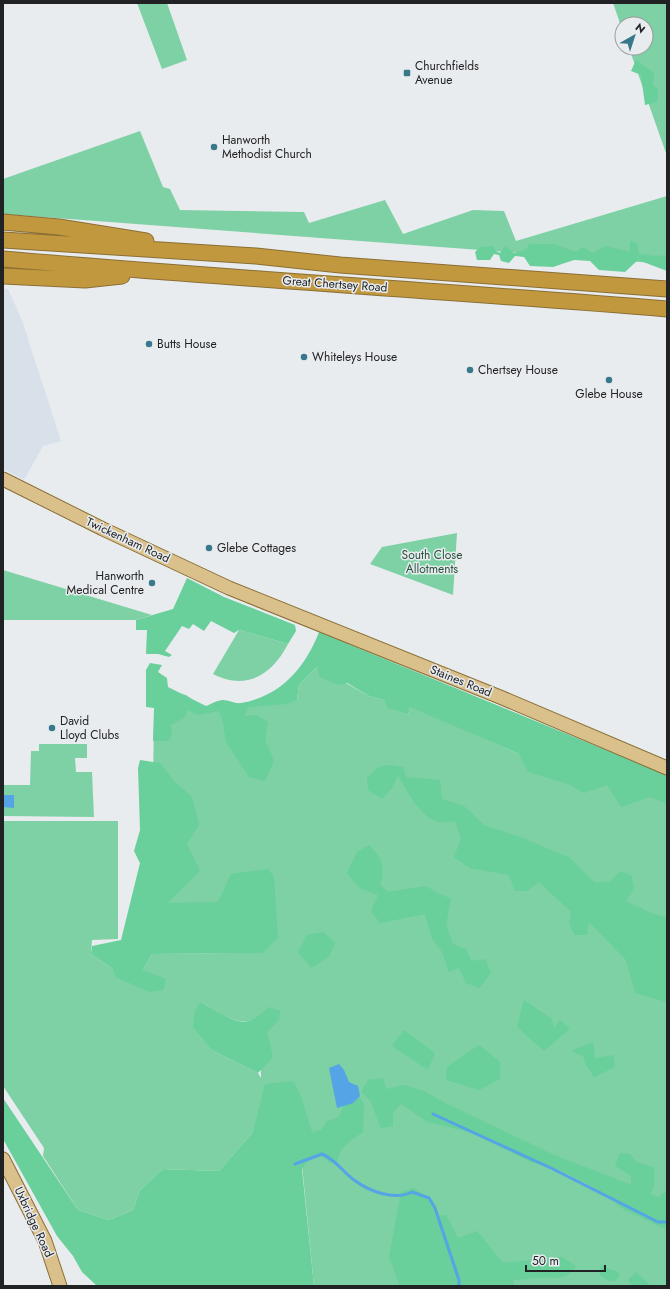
<svg xmlns="http://www.w3.org/2000/svg" width="670" height="1289" font-family="Jost,sans-serif">
<rect width="100%" height="100%" fill="#e9ecef"/>
<path fill="#d8e1ea" d="M3 288 8 289 22 320 61 441 43 446 24 480 3 469Z"/>
<path fill="#7dd1a4" fill-rule="evenodd" d="M137 3H167L187 60 162 69Z
M613 3H667V156L629 48H646V24H622V29Z
M140 131 163 187 170 189 180 210 304 212 309 223 385 200 403 234 473 210 504 211 516 241 667 196V264L3 214V179Z
M457 533 453 595 370 564 382 547Z
M3 570 152 615 136 620H3Z
M239 630 288 644C272 675 246 691 213 674Z
M317 667 369 696 384 700 389 708 408 715 410 706 519 754 667 798V1286H314L301 1155 264 1090 252 1133 219 1171 163 1169 140 1190 133 1210 109 1220 78 1210 43 1156 44 1148 3 1086V821H118V939L92 940 91 954 113 969 143 970 152 954 237 953 151 923 154 716 166 690 186 695 202 707 297 700 299 685ZM201 1002C215 1010 236 1026 252 1020L260 1041 261 1078 258 1073 213 1051Z
M39 744H87V758H75L76 772H92L94 817 3 816V785H30L31 751H39Z"/>
<path fill="#69cf9b" d="M636 60 654 73 653 85 658 90 657 102 645 105 641 75 631 71Z
M630 241 637 243 639 254 656 256 667 255V271L638 260 625 272 599 270 590 261 574 260 553 267 530 266 524 257 515 256 509 263 501 261 499 255 494 254 490 260H477L475 252 480 247 493 246 496 251 500 253 505 246 514 253 525 250 530 244H554L576 252 583 247 592 253 606 246 630 252Z
M187 578 224 597 295 625 296 631 288 644 239 630 234 633 211 621 204 631 193 624 189 629 182 626 165 651 172 655 169 657 158 654H146L147 630H136V620L173 609Z
M319 632 667 775V804L650 797 621 807 607 785 584 793 568 784 528 772 519 754 410 707 408 715 388 708 384 700 369 696 347 683 338 685 320 677 317 667 299 685 297 700 287 704 249 707 244 716 256 715 268 722 265 740 274 761 265 781 249 777 226 742 223 722 219 711 198 715 188 710 184 718 171 725 172 735 168 741H153L154 708 146 707V670L150 663 162 665 158 672 167 678 168 687 206 706C211 704 218 700 223 700 229 700 235 704 241 703 281 696 305 668 319 632Z
M140 760 160 763 174 781 192 797 199 825 187 844 200 871 167 903 218 902 231 874 268 869 274 877 278 938 262 953 152 954 143 970 166 979 163 990 149 992 116 977 113 969 91 954 92 946 121 940 140 863 134 851 140 830 138 768Z
M391 765 403 767 406 777 440 780 442 799 464 806 484 825 523 838 570 858 594 882H610L620 871 632 876 634 888 626 901 653 914 667 917V1002L635 993 626 960 589 922 587 935H575L569 924 571 912 539 882 527 891H515L509 875 470 868 454 857 461 838 455 821C450 821 443 823 439 822 419 817 409 792 398 776L391 789 382 799 368 790 367 777 379 767Z
M369 845C383 860 385 864 380 885L388 892 425 886 451 899 446 925 453 944 466 949 472 961 485 959 491 972 480 988 466 983 459 968 449 972 442 952 432 939 425 914 380 923 371 911 378 895 360 888 347 873 357 852Z
M323 932 335 943 329 957 311 968 298 952 307 935Z
M524 1000 552 1019 554 1028 560 1020 570 1029 544 1051 517 1027Z
M201 1002C212 1008 236 1025 248 1021 256 1019 263 1012 269 1007L280 1011 279 1020 267 1032 273 1057 258 1073 213 1051 193 1027 195 1010Z
M404 1030 435 1053 428 1070 392 1046Z
M593 1042 595 1058 613 1055 615 1067 594 1077 586 1065 583 1056 571 1051Z
M479 1045 500 1062V1079L479 1090 446 1080 447 1067Z
M383 1078 386 1089 404 1085 424 1091 443 1102 552 1154 631 1185V1176L615 1166 620 1153 630 1154 636 1162 654 1167V1187L650 1194 659 1197 667 1190V1230L623 1209 597 1189 558 1169 530 1162 473 1133 428 1122 401 1104 393 1113V1126L381 1128 370 1100 361 1092 368 1080Z
M293 1081 300 1093 312 1132 321 1130 327 1121C343 1118 342 1112 344 1097L357 1095 364 1103 363 1132C351 1140 339 1147 337 1162L330 1163 321 1156 310 1158 302 1169 314 1286H97L82 1272 73 1256 57 1236 3 1139V1098L78 1210 109 1220 133 1210 140 1190 163 1169 219 1171 252 1133 265 1084Z
M413 1188C426 1195 431 1202 436 1216L446 1215 458 1238 477 1231 503 1263 562 1257 576 1266C566 1283 556 1276 539 1278 530 1278 522 1280 513 1280L514 1286H400L389 1257 401 1192Z
M602 1265 611 1270H615L620 1274 616 1281H609L600 1275 599 1271Z
M636 1272 649 1284 648 1286H633L628 1280Z"/>
<path fill="#55a4e5" d="M3 795H14V808L3 807Z
M339 1064 344 1070 349 1082 358 1086 360 1096 353 1103 337 1108 329 1068Z"/>
<g fill="none" stroke-linecap="round" stroke-linejoin="round">
<path stroke="#55a4e5" stroke-width="3" d="M433 1114 553 1169 658 1222H667
M295 1164 322 1154C336 1160 342 1171 354 1180 369 1191 394 1201 412 1192L429 1198 435 1208 459 1280V1286"/>
<g stroke="#8a6f35" stroke-width="15">
<path id="primary" d="M3 479 103 529 229 588 500 697 667 768
M3 1159 45 1241 60 1286"/>
</g>
<g stroke="#8a6f35" stroke-width="17">
<path id="highway" d="M3 222 59 227 146 241
M3 240 256 256 340 265 667 289
M3 259C224 278 446 291 667 309
M3 276 85 280 122 276"/>
</g>
<use href="#primary" stroke="#dac18c" stroke-width="13"/>
<use href="#highway" stroke="#c2983f" stroke-width="15"/>
</g>
<g fill="#37798b" stroke="#e9ecef" stroke-width="1.5">
<rect x="403" y="69" width="8" height="8" rx="2"/>
<circle cx="214" cy="147" r="4"/>
<circle cx="149" cy="344" r="4"/>
<circle cx="304" cy="357" r="4"/>
<circle cx="470" cy="370" r="4"/>
<circle cx="609" cy="380" r="4"/>
<circle cx="209" cy="548" r="4"/>
<circle cx="152" cy="583" r="4"/>
<circle cx="52" cy="728" r="4"/>
</g>
<g text-anchor="middle" stroke-width="3" stroke-linejoin="round" paint-order="stroke">
<g font-size="12" fill="#212223" stroke="#e9ecef" text-anchor="start">
<text x="415" y="70">Churchfields<tspan x="415" dy="14">Avenue</tspan></text>
<text x="222" y="144">Hanworth<tspan x="222" dy="14">Methodist Church</tspan></text>
<text x="157" y="348">Butts House</text>
<text x="312" y="361">Whiteleys House</text>
<text x="478" y="374">Chertsey House</text>
<text x="609" y="398" text-anchor="middle">Glebe House</text>
<text x="217" y="552">Glebe Cottages</text>
<text x="144" y="580" text-anchor="end">Hanworth<tspan x="144" dy="14">Medical Centre</tspan></text>
<text x="60" y="725">David<tspan x="60" dy="14">Lloyd Clubs</tspan></text>
</g>
<g font-size="12" fill="#212223" stroke="#e9ecef">
<text transform="translate(335 284) rotate(4)" y="4">Great Chertsey Road</text>
<text transform="translate(128 540) rotate(25)" y="4">Twickenham Road</text>
<text transform="translate(461 681) rotate(22)" y="4">Staines Road</text>
<text transform="translate(34 1222) rotate(65)" y="4">Uxbridge Road</text>
</g>
<g font-size="12" fill="#25503a" stroke="#e9ecef">
<text x="432" y="559">South Close<tspan x="432" dy="14">Allotments</tspan></text>
</g>
</g>
<rect width="670" height="1289" fill="none" stroke="#212223" stroke-width="8"/>
<g transform="translate(634 36) rotate(39)"><circle r="19" fill="#e9ecef" stroke="#999b9d"/>
<path d="M0-3L7 15L0 10L-7 15Z" fill="#37798b"/>
<text y="-6" font-size="11" font-weight="bold" text-anchor="middle" fill="#212223">N</text>
</g>
<path d="M526 1265v6h79v-6" fill="none" stroke="#212223" stroke-width="2"/>
<text x="532" y="1265" font-size="12" fill="#212223" stroke="#e9ecef" stroke-width="3" paint-order="stroke">50 m</text>
</svg>
